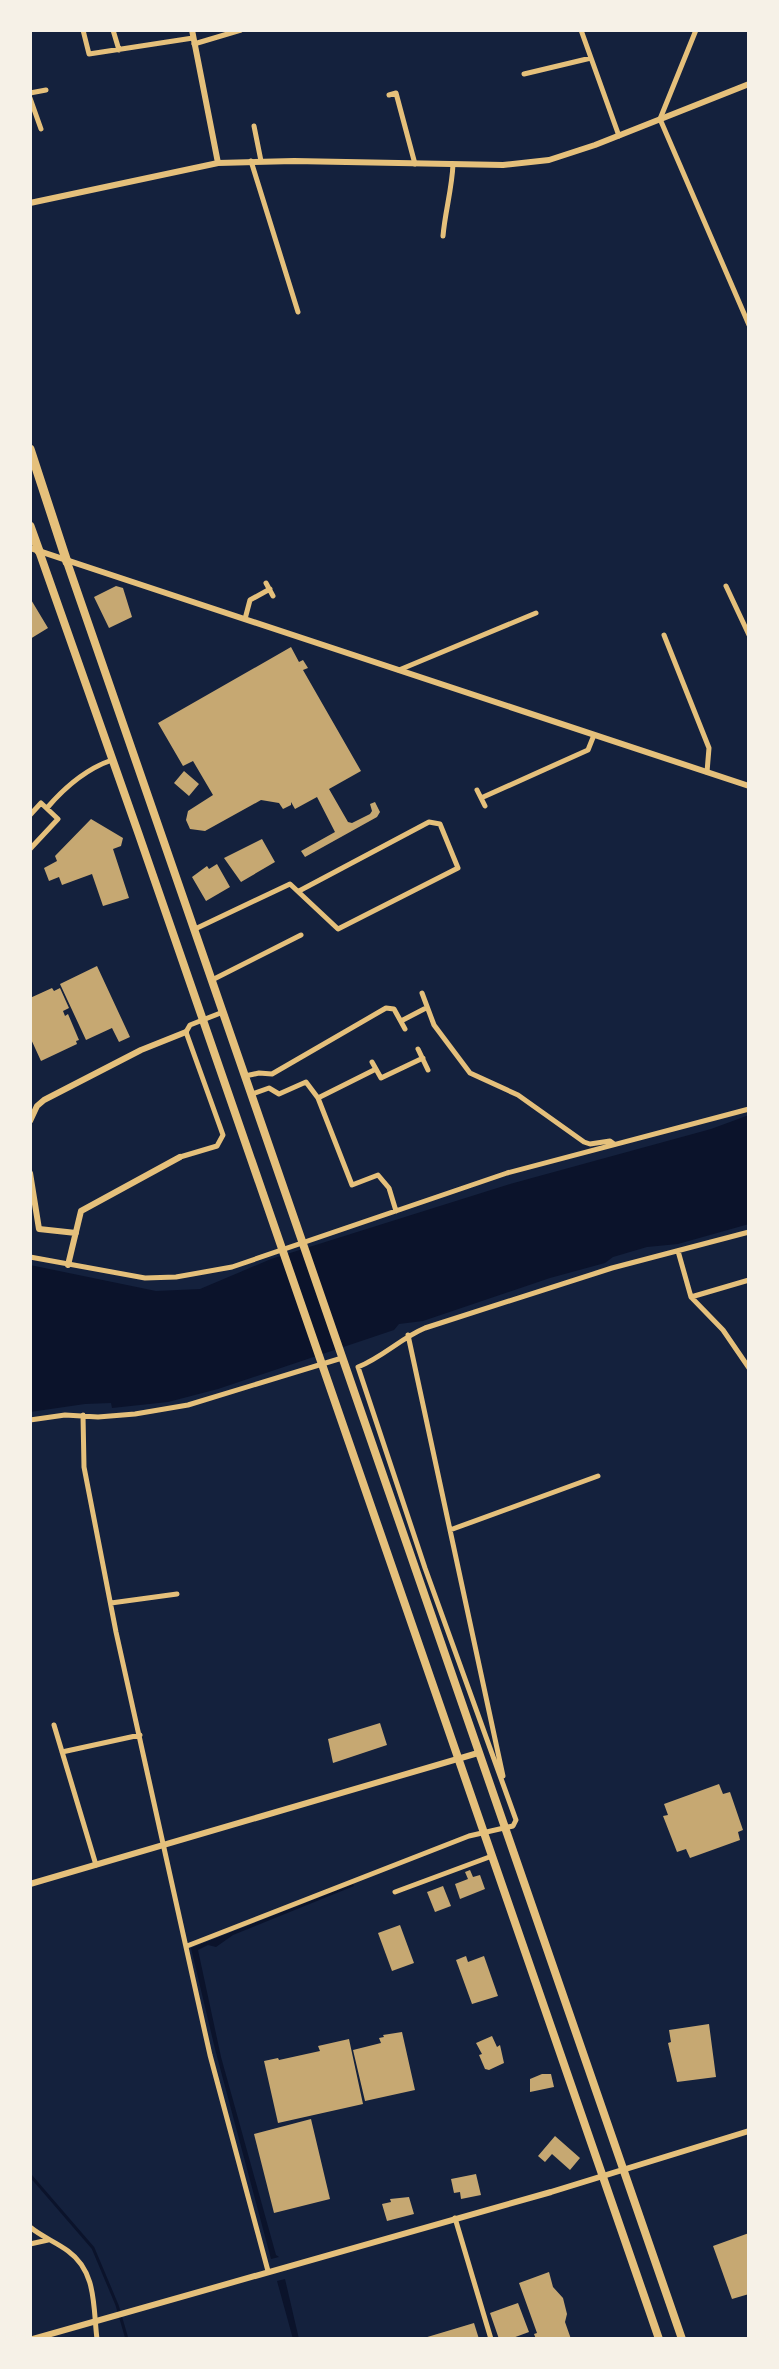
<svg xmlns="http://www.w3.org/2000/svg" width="779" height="2369" font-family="Quicksand,sans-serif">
<rect width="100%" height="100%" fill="#14213d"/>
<path fill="#0b132b" d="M749 1115V1224L678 1244 647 1247 613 1257 605 1263 550 1278 423 1321 399 1324 394 1330 218 1389 168 1402 112 1408 111 1403 85 1404 30 1412V1265L156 1291 200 1289 271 1259 510 1184 711 1129Z
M353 1884 354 1886 233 1935 216 1947 208 1945 198 1950 221 2057 276 2255 279 2257 271 2259 215 2049 191 1948Z
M285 2279 299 2339H293L277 2281Z"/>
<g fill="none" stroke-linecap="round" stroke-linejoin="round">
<path stroke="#0b132b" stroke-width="3" d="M30 2175 93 2248 117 2305 127 2339"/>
</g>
<path fill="#c6a872" d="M116 586 123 588 132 617 109 628 94 597Z
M30 598 48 628 30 639Z
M291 647 299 662 303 660 308 668 303 670 361 771 329 789 348 822 352 823 370 814 372 811 370 804 375 802 380 812 377 817 305 857 301 851 335 832 317 797 295 809 291 802V805L283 809 279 803 261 800 205 831 190 829 186 820 188 811 213 795 193 761 183 766 158 723Z
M184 771 199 784 189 796 174 783Z
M91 819 123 838 121 846 113 849 129 898 103 906 92 874 62 885 59 877 49 881 44 868 57 861 55 856Z
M262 839 275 862 241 882 224 858Z
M217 864 230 887 206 901 192 877 207 866 209 869Z
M97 966 130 1037 119 1042 112 1028 86 1040 60 984Z
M52 988 54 991 60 988 69 1008 63 1011 65 1016 68 1014 79 1040 76 1041 77 1044 41 1061 30 1037V998Z
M380 1723 387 1745 333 1763 328 1739Z
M719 1784 723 1794 730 1792 743 1830 738 1832 740 1840 690 1858 686 1849 677 1852 663 1816 668 1815 664 1804Z
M470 1870 473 1877 480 1875 485 1889 460 1899 455 1884 468 1879 465 1872Z
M443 1886 451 1906 435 1912 427 1892Z
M400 1925 414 1963 392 1971 378 1933Z
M466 1956 468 1962 484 1956 498 1996 472 2004 456 1960Z
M709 2024 716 2077 677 2082 668 2043 671 2042 669 2030Z
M402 2032 415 2090 365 2101 353 2050 381 2043 379 2038 384 2037 383 2035Z
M492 2036 497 2047 500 2045 504 2063 489 2070 485 2069 479 2055 482 2054 476 2043Z
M349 2039 363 2104 278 2123 264 2061 278 2058 279 2060 320 2051 318 2046Z
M542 2074H551L554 2087 530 2092V2079Z
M311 2119 330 2199 274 2213 254 2134Z
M555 2136 580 2158 570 2170 552 2154 545 2162 538 2156Z
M476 2174 481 2195 461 2199 460 2192 454 2193 451 2179Z
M409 2197 414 2214 387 2221 382 2204 391 2202 390 2199Z
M749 2233V2294L732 2299 713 2246Z
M549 2272 553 2287 563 2298 567 2314 565 2322 571 2339H536L534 2334 537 2333 519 2283Z
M518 2303 529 2332 510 2339H499L490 2313Z
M474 2323 479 2339H424V2338Z"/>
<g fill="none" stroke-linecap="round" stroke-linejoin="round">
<path stroke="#e5c07b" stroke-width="5" d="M83 30 89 54 193 38
M113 30 119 50
M581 30 619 136
M696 30 660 119 749 325
M194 44 241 30
M524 74 591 58
M30 93 46 90
M389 95 396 93 415 164
M30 98 41 129
M254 126 261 161
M251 161 298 312
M443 236C445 212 452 189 453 164
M266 583 273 596
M726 586 749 635
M245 619 250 600 270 589
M664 635 709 748 707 772
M399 670 536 613
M477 790 485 806
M481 798 588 750 594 735
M47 808C65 787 86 769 112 760
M30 815 41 803 58 819 30 849
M195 929 290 884 338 929 458 868 440 824 429 822 299 891
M212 980 301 935
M422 993 434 1025 470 1073 518 1095 584 1142 590 1144 610 1141 614 1144
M401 1021 426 1008
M418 1049 428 1070
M372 1062 381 1078 423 1058
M245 1076 259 1073 272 1074 386 1008 394 1009 405 1029
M252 1094 269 1088 279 1094 306 1082 318 1098 352 1185 378 1175 389 1188 396 1211
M318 1098 376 1069
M180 1157 217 1146 223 1135 186 1032 190 1025 223 1012
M678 1251 691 1297 723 1330 749 1368
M30 1257 145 1278 176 1277 232 1267 507 1173 749 1109
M691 1297 749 1280
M408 1335 503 1776
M83 1415 84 1467 116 1632 210 2055 268 2271
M30 1420 65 1415 98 1417 135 1414 188 1405 342 1358
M450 1530 598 1476
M111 1603 177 1594
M54 1725 96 1865
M62 1752 140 1735
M395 1892 492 1856
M187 1946 469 1836 513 1826 516 1820 425 1568 358 1367C383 1357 401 1338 425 1328L612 1268 749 1232
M455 2218 491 2339
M30 2227C42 2237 56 2242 68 2251 97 2272 93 2307 97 2339
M30 2244 48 2240"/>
<path stroke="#e5c07b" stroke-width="6" d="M192 30 218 163
M30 203 218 163 294 161 503 165 549 160 595 145 749 84
M30 548 749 786
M30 1121 37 1106 44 1100 141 1050 186 1032
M30 1173 39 1229 76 1233
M68 1265 81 1211 180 1157
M30 1884 478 1753
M33 2339 551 2192 749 2131"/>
<path stroke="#e5c07b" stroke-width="8" d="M39 551 139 835 659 2339
M67 562 682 2339"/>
<path stroke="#e5c07b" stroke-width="9" d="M30 449 67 562
M30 526 39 551"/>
</g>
<rect width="779" height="2369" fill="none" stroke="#f6f1e7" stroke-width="64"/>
</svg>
